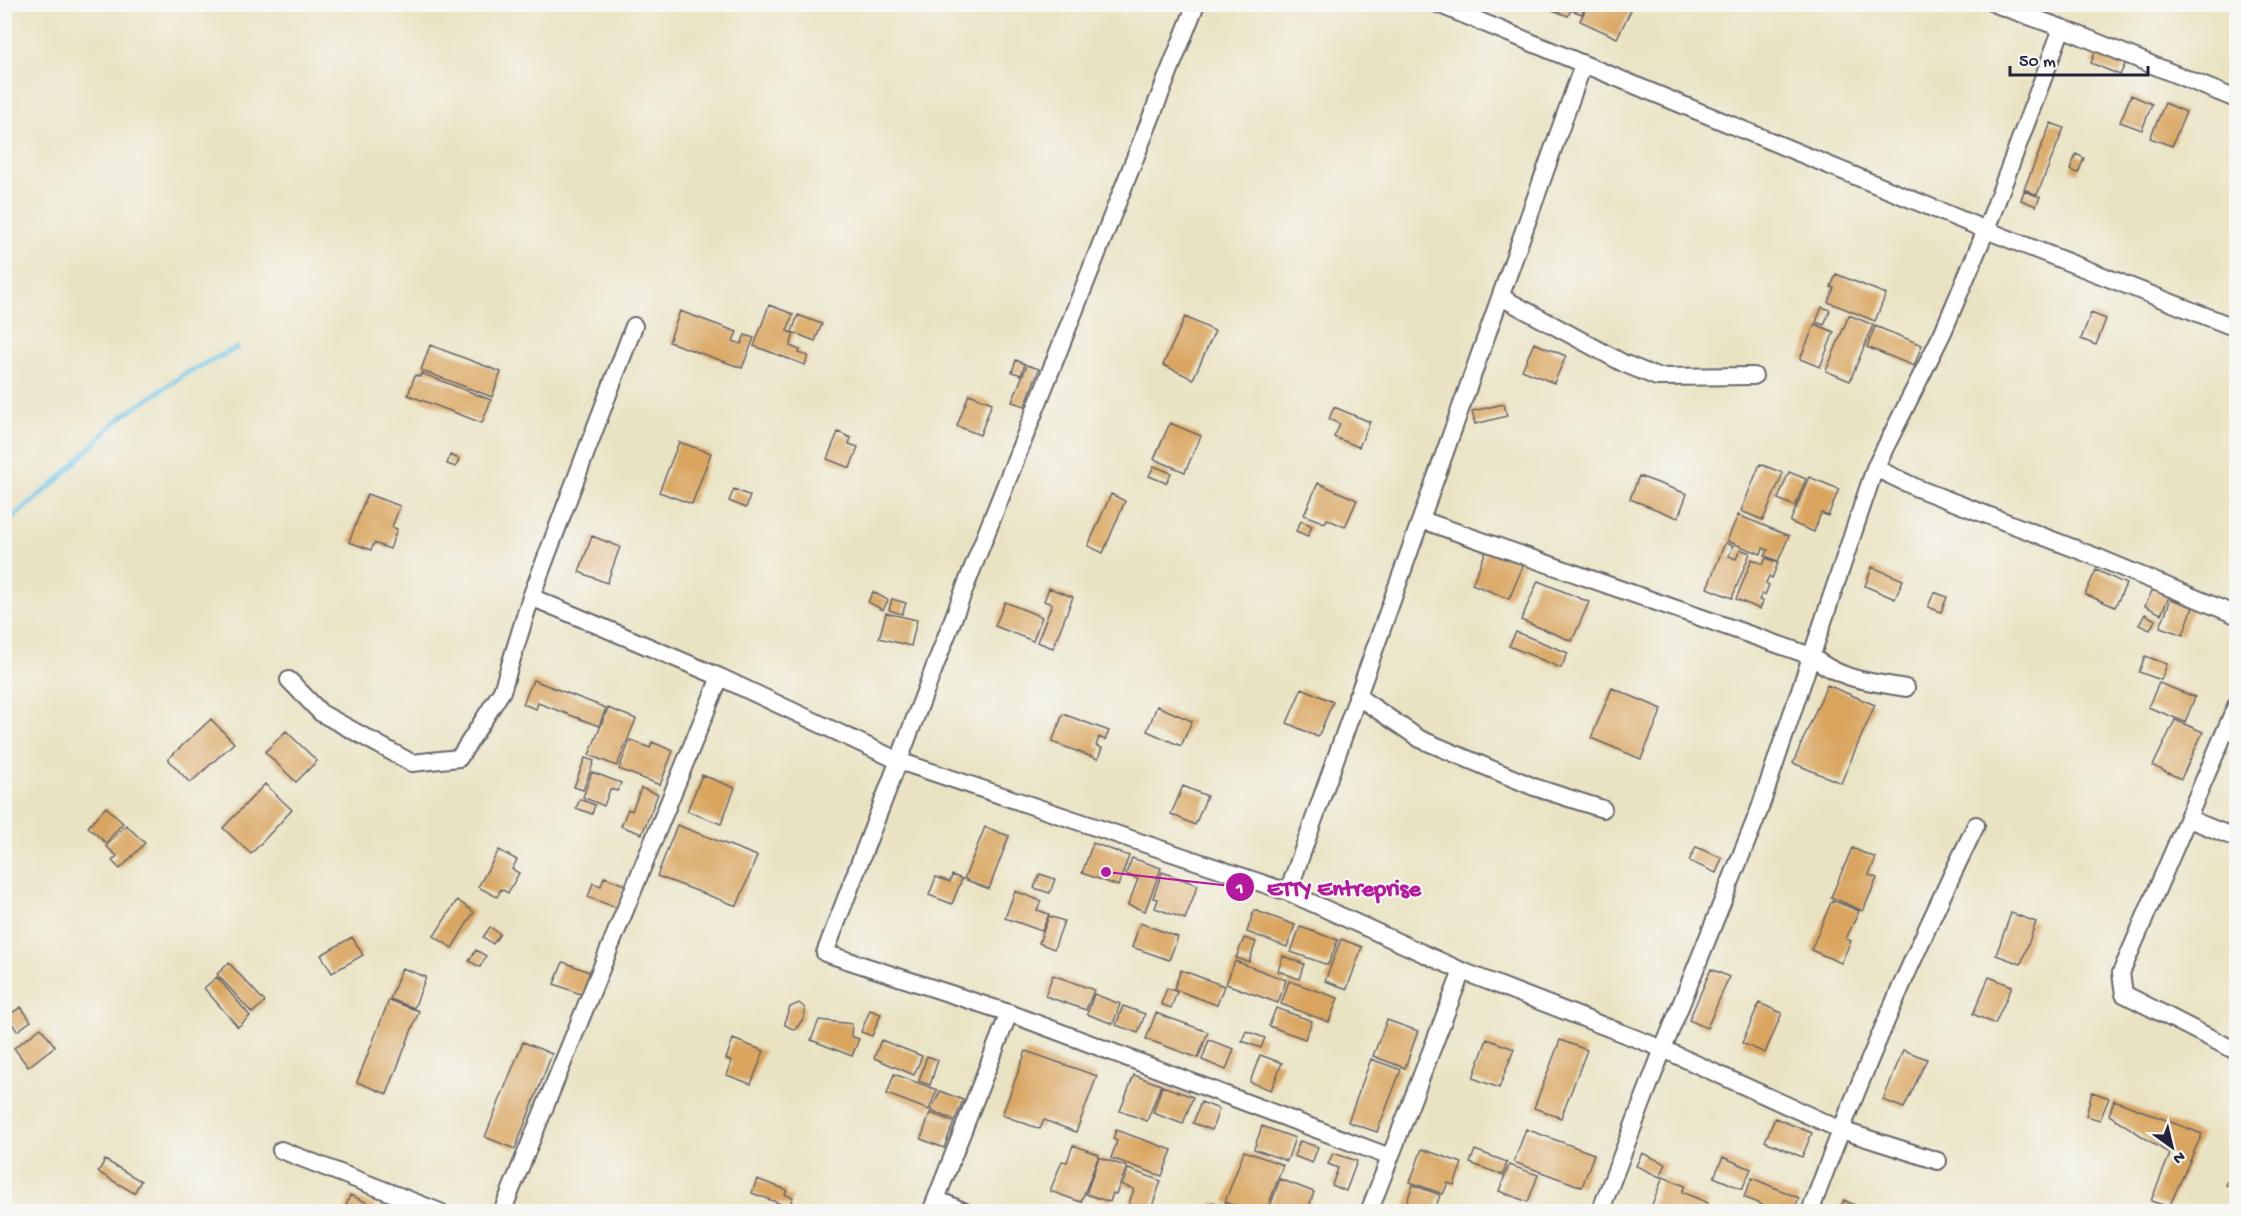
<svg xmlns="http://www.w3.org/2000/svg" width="2241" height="1216" font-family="'Gochi Hand',sans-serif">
<rect width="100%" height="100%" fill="#f6f6f2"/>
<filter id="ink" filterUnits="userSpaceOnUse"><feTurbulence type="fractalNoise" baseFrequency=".0167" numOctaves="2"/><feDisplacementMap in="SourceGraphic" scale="12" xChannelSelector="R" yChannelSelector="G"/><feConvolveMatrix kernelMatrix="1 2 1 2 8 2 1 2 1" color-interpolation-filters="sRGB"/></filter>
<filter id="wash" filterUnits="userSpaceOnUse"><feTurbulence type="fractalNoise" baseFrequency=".008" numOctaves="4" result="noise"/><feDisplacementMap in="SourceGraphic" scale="24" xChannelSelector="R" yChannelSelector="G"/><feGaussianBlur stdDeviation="1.35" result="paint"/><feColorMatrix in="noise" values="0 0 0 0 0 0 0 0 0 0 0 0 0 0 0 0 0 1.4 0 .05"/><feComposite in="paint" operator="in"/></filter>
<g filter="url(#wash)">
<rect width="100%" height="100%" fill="#eae3c3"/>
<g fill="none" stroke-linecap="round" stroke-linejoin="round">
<path stroke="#6bc4e9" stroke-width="5" d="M4 525 60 478 120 418 188 372 237 348"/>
</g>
<g id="blocks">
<path fill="#d9a55e" d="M1554 4H1586L1582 14 1571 10 1568 16 1552 10Z
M1588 4H1634L1617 38 1580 21Z
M2096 50 2126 62 2120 75 2091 63Z
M2131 95 2152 104 2142 130 2120 122Z
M2165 103 2186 112 2172 146 2150 138Z
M2051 123 2064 128 2037 195 2024 189Z
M2076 154 2084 158 2078 173 2070 170Z
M2024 191 2040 197 2036 206 2021 200Z
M1836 274 1886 294 1875 321 1828 302 1834 288 1831 287Z
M769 305 793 314 787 331 794 334 790 346 800 350 799 353 808 356 805 365 754 346Z
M1822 307 1830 310 1824 325 1816 322Z
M680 311 737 332 733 341 741 344 745 335 754 338 742 368 669 342Z
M2091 313 2106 319 2096 345 2081 339Z
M798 315 822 324 815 341 792 332Z
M1849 315 1873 325 1850 381 1826 371Z
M1185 317 1215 331 1193 379 1163 365Z
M1815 324 1834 332 1820 367 1800 359Z
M1875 326 1922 345 1914 366 1867 347Z
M1534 343 1566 356 1554 383 1522 370Z
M430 345 501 372 492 397 421 370Z
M1016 360 1025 364 1021 375 1012 372Z
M1027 365 1039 369 1025 406 1012 402Z
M421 373 491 400 482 423 408 395 415 375 420 377Z
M969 394 992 403 980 435 957 426Z
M1504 404 1507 416 1475 424 1472 411Z
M1334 407 1370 422 1359 447 1334 437 1340 424 1329 419Z
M1170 423 1201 436 1185 472 1154 459Z
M838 432 851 438 849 444 858 447 850 468 827 459Z
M679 442 711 453 692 504 659 492Z
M450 455 459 459 456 467 447 464Z
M1760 464 1783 473 1763 520 1741 511Z
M1154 466 1171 473 1166 483 1149 476Z
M1789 472 1806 479 1795 506 1778 499Z
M1639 476 1687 494 1678 518 1630 499Z
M1809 477 1839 489 1828 516 1821 513 1814 532 1790 522Z
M1318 483 1357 500 1345 527 1327 519 1325 523 1304 515Z
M734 489 750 496 746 508 729 501Z
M367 494 400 506 392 527 397 529 390 549 374 543 371 550 349 542Z
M1111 494 1125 501 1103 553 1088 546Z
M1738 515 1789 536 1778 561 1765 556 1768 550 1763 548 1761 554 1727 541Z
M1301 521 1312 526 1308 536 1296 531Z
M592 536 620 547 607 583 579 572Z
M1725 543 1733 546 1729 556 1736 559 1740 549 1750 553 1732 598 1707 588Z
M1487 549 1524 564 1509 599 1472 584Z
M1766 558 1778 563 1772 578 1769 576 1766 583 1769 585 1765 595 1762 594 1759 600 1763 601 1760 609 1736 599 1752 559 1763 564Z
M1872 567 1903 580 1895 599 1865 586Z
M2096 570 2126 584 2115 607 2085 594Z
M1538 581 1589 602 1572 641 1521 620Z
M1049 588 1073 597 1053 648 1037 642 1052 604 1044 601Z
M2153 589 2169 597 2161 614 2145 606Z
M873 592 888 600 883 610 868 602Z
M1934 592 1947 597 1941 612 1928 607Z
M892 599 906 603 902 614 889 610Z
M2171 599 2193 607 2183 635 2160 627Z
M1005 602 1042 617 1033 641 995 626Z
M886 613 917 620 911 646 879 638Z
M2145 614 2155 620 2150 630 2139 625Z
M1516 632 1568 653 1561 668 1509 646Z
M2145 656 2167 664 2161 680 2139 672Z
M533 680 606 708 599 726 538 703 536 709 523 704Z
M2159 683 2195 697 2185 722 2148 707Z
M1827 685 1875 705 1841 783 1793 763Z
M1302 688 1333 702 1318 737 1287 723Z
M1612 688 1662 709 1641 759 1591 738Z
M1157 706 1192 721 1181 746 1147 731Z
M608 708 636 719 617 766 589 755Z
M1063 714 1109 731 1105 740 1099 737 1096 746 1102 748 1098 759 1052 742Z
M211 719 234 743 190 783 168 759Z
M2175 720 2203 732 2181 779 2153 766Z
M286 731 317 761 296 782 265 752Z
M630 740 650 748 652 742 673 751 660 785 619 769Z
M585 758 594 761 583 790 574 787Z
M592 772 621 783 617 791 610 789 604 806 583 797Z
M702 775 735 788 721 824 687 811Z
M265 784 292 810 251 854 223 828Z
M1183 786 1207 796 1195 825 1171 814Z
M641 788 658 794 642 834 621 826 628 809 632 811Z
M580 799 595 805 592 814 576 808Z
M106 807 123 823 106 843 88 827Z
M126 825 145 843 120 869 112 861 117 856 106 846Z
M677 825 757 856 737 906 657 876Z
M985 827 1009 836 989 889 964 879Z
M1093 843 1129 856 1118 886 1082 873Z
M1696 847 1722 858 1716 873 1689 861Z
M1852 848 1876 858 1869 875 1877 878 1863 911 1831 897Z
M499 850 517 860 512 869 519 873 508 893 501 889 497 897 478 887Z
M1132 858 1161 868 1145 911 1128 905 1138 879 1126 874Z
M1162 872 1198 885 1185 919 1155 908 1158 899 1153 898Z
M1040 874 1055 879 1050 893 1034 888Z
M952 875 962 879 952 904 929 895 936 877 950 882Z
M604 877 625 885 617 908 588 897 593 883 601 886Z
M1015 891 1041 901 1037 910 1049 914 1042 931 1005 918Z
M457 900 474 912 452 948 434 936Z
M1832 900 1859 911 1846 939 1851 941 1841 963 1811 950Z
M1254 910 1295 925 1287 947 1247 932Z
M2011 913 2036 922 2021 964 1996 955Z
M1049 916 1064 921 1054 949 1039 943Z
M1140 923 1178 937 1169 960 1132 947Z
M490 927 500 934 493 944 483 937Z
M1300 927 1338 940 1328 965 1291 952Z
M352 937 363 955 332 973 321 955Z
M1244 938 1256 942 1249 962 1236 958Z
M1341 939 1362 947 1347 989 1325 981Z
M476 950 486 956 480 967 469 961Z
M1283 956 1304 964 1299 979 1278 971Z
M1235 961 1286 980 1278 1003 1226 984Z
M563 962 592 973 583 995 554 984Z
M229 963 265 1002 252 1013 217 974Z
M402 968 426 977 414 1008 390 999Z
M1711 969 1729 977 1707 1028 1689 1020Z
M1181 970 1224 986 1217 1005 1174 989Z
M1053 975 1094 990 1086 1010 1045 996Z
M217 977 250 1016 238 1027 204 988Z
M1989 977 2012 986 1995 1024 1973 1014Z
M1289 981 1338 998 1329 1022 1281 1004Z
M1167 988 1177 992 1171 1008 1161 1004Z
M1094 994 1120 1004 1113 1024 1087 1014Z
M389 1000 419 1011 387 1094 357 1082Z
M799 1003 805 1008V1012L803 1019 795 1030 785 1025 786 1017 790 1007Z
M1759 1003 1782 1013 1765 1053 1742 1043Z
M1123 1006 1145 1014 1138 1033 1116 1025Z
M21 1007 31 1021 17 1031 7 1016Z
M1276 1008 1312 1021 1305 1039 1269 1026Z
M870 1010 881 1014 872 1036 861 1032Z
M1156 1013 1208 1032 1198 1058 1146 1039Z
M819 1020 852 1024 851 1036 859 1039 852 1056 811 1040Z
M1387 1020 1418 1031 1405 1068 1373 1056Z
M41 1028 55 1046 28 1067 14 1048Z
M1246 1031 1265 1038 1261 1048 1242 1041Z
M733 1039 764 1051 751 1084 727 1075 732 1061 726 1059Z
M1487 1039 1514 1049 1499 1088 1473 1078Z
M881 1040 922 1056 914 1075 874 1058Z
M1209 1040 1234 1049 1226 1070 1202 1060Z
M1560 1040 1587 1050 1561 1118 1534 1108Z
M523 1042 552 1054 515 1149 485 1137Z
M1903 1050 1927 1059 1904 1108 1883 1100Z
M1026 1051 1097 1076 1076 1132 1044 1120 1040 1129 1002 1115Z
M1260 1055 1282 1063 1271 1090 1250 1082Z
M927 1056 938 1060 930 1085 919 1081Z
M1371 1059 1401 1070 1377 1132 1348 1122Z
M894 1074 937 1090 929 1110 887 1094Z
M1134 1075 1161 1085 1147 1121 1120 1111Z
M1162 1086 1193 1097 1183 1124 1153 1113Z
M940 1091 963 1100 955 1120 931 1111Z
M2092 1092 2109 1098 2100 1120 2086 1116Z
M2114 1100 2202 1134 2169 1207 2151 1201 2170 1154 2109 1115Z
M1201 1102 1219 1109 1212 1130 1193 1123Z
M930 1113 954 1122 944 1148 921 1139Z
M1775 1118 1812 1133 1802 1157 1765 1141Z
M1262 1126 1295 1138 1287 1161 1254 1149Z
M1526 1129 1594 1154 1582 1187 1514 1162Z
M1116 1130 1172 1150 1162 1176 1111 1158 1117 1141 1113 1139Z
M1300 1141 1318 1147 1312 1163 1294 1156Z
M1073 1145 1099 1155 1081 1202 1050 1191 1062 1161 1067 1162Z
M1422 1149 1462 1163 1454 1185 1448 1183 1443 1194 1410 1182Z
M1475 1150 1507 1162 1503 1175 1470 1163Z
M1244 1151 1283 1165 1266 1212H1251L1225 1202Z
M1333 1153 1357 1161 1346 1191 1332 1185 1338 1168 1328 1164Z
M1642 1153 1666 1164 1660 1177 1636 1166Z
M1099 1157 1127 1167 1116 1194 1113 1193 1110 1202 1086 1194Z
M1723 1157 1751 1169 1742 1189 1714 1177Z
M2236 1158V1189L2226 1185Z
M105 1160 141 1181 134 1193 98 1172Z
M1509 1165 1538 1175 1528 1202 1499 1191Z
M1128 1169 1161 1181 1150 1212H1126L1134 1189 1122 1185Z
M1663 1177 1685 1186 1682 1192 1708 1203 1704 1212H1649Z
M1752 1178 1799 1198 1793 1212H1777L1744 1197Z
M757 1179 787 1190 785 1195 793 1197 789 1207 752 1193Z
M1280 1179 1314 1192 1307 1212H1268Z
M1413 1185 1440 1195 1434 1212H1403Z
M350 1195 375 1206 373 1212H344Z
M1844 1200 1858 1207 1857 1212H1838Z
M1213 1202 1240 1211V1212H1210Z"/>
</g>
</g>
<g filter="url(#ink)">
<use href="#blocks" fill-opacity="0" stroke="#68666b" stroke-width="1.5"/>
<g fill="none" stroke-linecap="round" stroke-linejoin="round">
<g stroke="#68666b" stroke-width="20">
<path id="street" d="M1196 4 971 572 825 953 1009 1013 1390 1157
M1438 4 1986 230 2236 328
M1995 4 2062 28 2236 99
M2062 28 1986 230 1943 332 1875 468 1917 488 2094 556 2236 615
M1501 297 1623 363 1657 377 1754 376
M1422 520 1811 656C1843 681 1868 681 1906 688
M531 597 720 677 899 761 1288 892 1462 971 1663 1049 1841 1130 1938 1161
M289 680 321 713 412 763 459 758 502 691 531 597 634 326
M1357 696 1420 739 1534 787 1603 809
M2236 706 2121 973 2124 994 2236 1051
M2189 819 2236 838
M1288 892 1583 65
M281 1150 440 1212
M936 1199 965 1212
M502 1212 720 677
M931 1212 1009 1013
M1369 1212 1462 971
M1600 1212 1663 1049 1759 811 1875 468
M1810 1212C1858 1081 1915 950 1976 825"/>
</g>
<use href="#street" stroke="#fff" stroke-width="16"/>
</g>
</g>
<path fill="none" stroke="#b5179e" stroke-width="2" d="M1106 872L1240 887"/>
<g fill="#b5179e" stroke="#f6f6f2" stroke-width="2">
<circle cx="1106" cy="872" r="6"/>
<circle cx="1240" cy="887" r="15"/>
</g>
<g font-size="18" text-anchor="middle" font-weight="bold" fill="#fff">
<text x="1240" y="893">1</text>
</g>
<g font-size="24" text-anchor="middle" font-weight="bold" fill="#b5179e" stroke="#f6f6f2" stroke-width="4.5" stroke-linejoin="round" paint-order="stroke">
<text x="1344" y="895">ETTY Entreprise</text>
</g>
<rect width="2241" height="1216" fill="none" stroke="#f6f6f2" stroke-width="24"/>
<g transform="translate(2172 1147) rotate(146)" stroke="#f6f6f2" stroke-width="4.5" paint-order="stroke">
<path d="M0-4.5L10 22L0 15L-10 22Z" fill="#22223b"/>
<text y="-9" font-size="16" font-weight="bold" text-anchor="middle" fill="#22223b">N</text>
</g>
<path d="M2010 66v9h138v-9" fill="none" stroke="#22223b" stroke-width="3"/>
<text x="2019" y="66" font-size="18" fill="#22223b" stroke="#f6f6f2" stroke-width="4.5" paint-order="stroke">50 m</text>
</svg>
